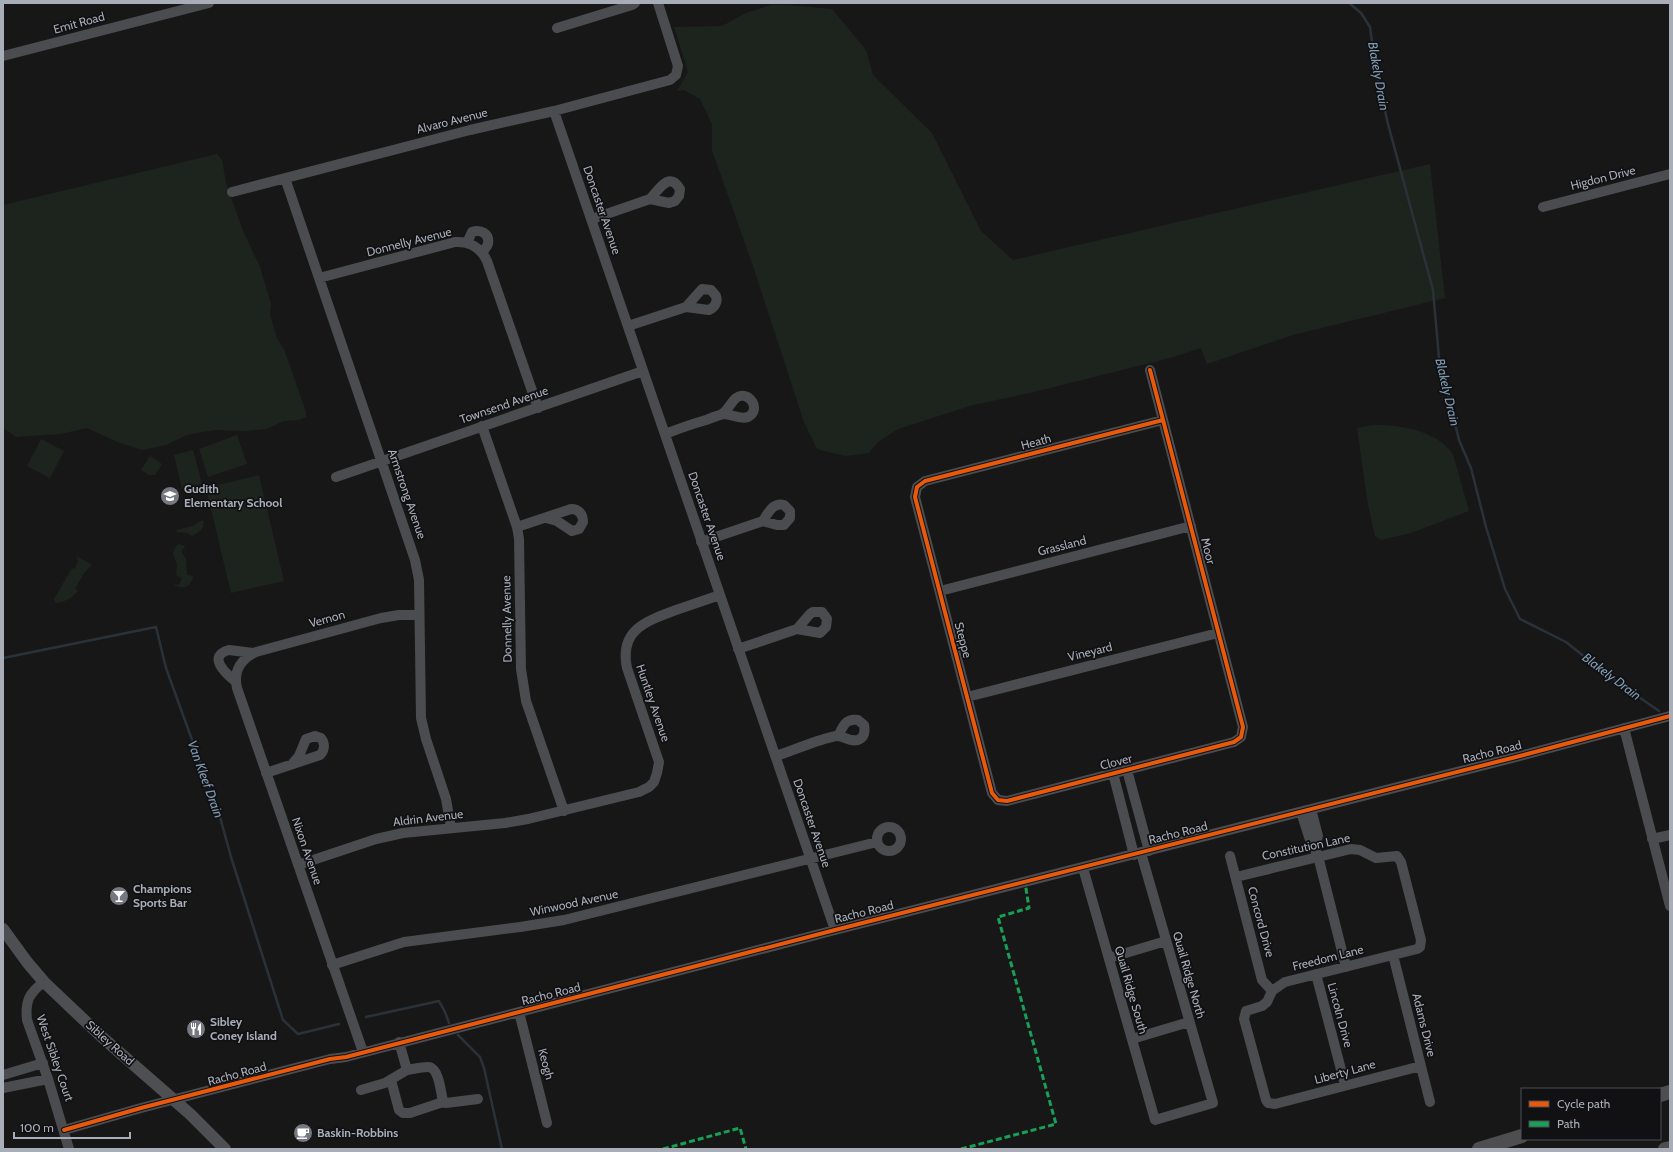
<svg xmlns="http://www.w3.org/2000/svg" width="1673" height="1152" font-family="Cabin,sans-serif">
<rect width="100%" height="100%" fill="#171717"/>
<path fill="#1d241e" d="M771 5H786L832 9 866 50 873 75 932 133 981 231 1013 260 1430 164 1445 298 1293 335 1207 364 1201 348 1170 358 1034 392 973 405 898 429 878 442 869 453 845 456 817 449 804 422 753 266 712 150V124L700 99 684 90 677 91 688 72 674 27 722 26 746 13Z
M217 154 222 160 226 183 243 231 260 267 271 304 270 315 277 338 284 349 306 412V417L299 420 284 421 266 429 245 431 214 430 187 435 166 445 142 450 115 441 87 428 61 434 16 437 3 428V205Z
M1373 425C1399 424 1438 431 1453 454L1469 511 1411 533 1381 540 1375 536 1368 505 1357 428Z
M237 435 247 464 208 477 199 449Z
M41 439 64 451 50 478 27 466Z
M193 450 202 484 182 489 174 455Z
M150 456 162 464 155 475H149L141 470Z
M259 475 284 581 231 593 206 488Z
M203 520C206 527 199 533 192 536L187 533 176 532 177 530 195 525 196 523Z
M179 544 185 546V547L181 550 186 560 187 575 193 576C191 589 181 590 172 583L179 585 182 578 176 575 177 565 173 553 176 546Z
M76 556 91 564V566L84 573 75 589 78 591C72 598 65 602 56 603L54 599 72 568 75 569 78 561Z"/>
<g fill="none" stroke-linecap="round" stroke-linejoin="round">
<path stroke="#2a3239" stroke-width="2.5" d="M1349 3 1361 13 1370 27 1376 71 1388 124 1433 290 1439 358 1459 440 1471 468 1486 527 1505 589 1520 619 1566 642 1606 674 1659 711
M3 658 156 627 166 668 220 817 231 857 283 1020 298 1034 339 1024
M366 1017 439 1001 445 1012 449 1023
M458 1035 480 1057 484 1068 502 1149"/>
<path stroke="#4b4c50" stroke-width="10" d="M557 28 632 5 635 3
M3 56 209 3
M554 111 835 930
M285 178 415 560 419 580 421 718 426 739 446 799 451 828
M232 192 470 130 554 111 670 80 676 75 678 66 658 3
M1543 207 1670 174
M592 219 650 199 669 203 675 201 679 196 680 189C669 170 658 191 650 199
M467 243 472 232C480 229 490 233 488 244 487 247 484 250 482 253
M319 278 455 242C470 241 481 248 487 261L538 408
M628 326 686 307 709 310C715 307 718 302 716 296L711 290 702 289 686 307
M1150 370 1243 727 1241 737 1234 742 1007 801 998 800 992 793 915 497 917 487 925 481 1163 420
M482 426 517 527 519 539 521 669 526 701 564 811
M665 434C678 429 692 424 706 420 711 418 718 415 724 414 731 414 740 420 748 417 762 410 749 389 736 398 732 401 728 410 722 414
M336 477 643 371
M517 527 571 509C579 509 583 514 583 522L579 529 572 531 557 521 546 518
M701 542 763 521 777 525H784L790 518V511L784 505C773 502 768 513 763 521
M940 591 1191 526
M738 649 797 629 810 614 813 612H822L827 619 826 627 820 633 797 629
M235 681C225 673 207 656 229 650L253 653
M967 697 1218 633
M1624 728 1670 906
M776 756C795 750 816 740 836 736 843 735 852 744 860 739 865 736 865 730 864 725L858 720C845 718 843 727 838 736
M1127 770 1149 851
M266 773 320 755C325 750 325 743 321 738L315 736 306 739 299 756 293 763
M1113 773 1134 855
M1311 809 1318 836 1315 847
M1301 812 1309 837 1318 856 1346 967
M877 839a12 12 0 1 1 24 0a12 12 0 1 1-24 0Z
M1652 839 1670 835
M1230 856 1262 980 1272 991
M298 865 376 839 403 833 505 823 528 819 639 792 649 787 654 782 657 773 659 762 627 668C619 630 646 621 676 610 691 605 705 600 720 595
M1083 868 1155 1120 1213 1103 1141 853
M1236 877 1351 849 1360 850 1376 858 1397 856 1401 862 1421 940 1420 947 1417 949 1285 982 1272 991 1267 1002 1262 1006 1246 1011 1244 1019 1266 1100 1268 1103 1275 1104 1421 1066
M1393 955 1430 1102
M1109 958 1166 941
M332 965 404 942 520 927 564 920 877 842
M1316 974 1345 1085
M44 982C29 993 25 1001 27 1020L48 1079 69 1149
M519 1012 547 1123
M1132 1039 1189 1022
M363 1052 237 688C233 671 241 659 256 652L381 618 399 615H419
M407 1070C414 1069 421 1067 428 1067 439 1067 441 1093 443 1102L446 1103 478 1099
M3 1075 43 1063
M391 1080 399 1110 403 1113H410L443 1102
M3 1088 48 1079
M361 1090 385 1083 407 1070 399 1042
M64 1130 141 1108 330 1059 346 1057 835 930 1516 757 1670 716"/>
<path stroke="#4d4f52" stroke-width="12" d="M3 929 27 962 44 982 103 1038 190 1114 225 1149"/>
<path stroke="#4e4e51" stroke-width="14" d="M1660 1095 1670 1092
M1479 1149 1522 1136
M1665 1149 1670 1148"/>
<path stroke="#1a9f57" stroke-width="3" stroke-dasharray="6 3" stroke-linecap="butt" d="M663 1149 740 1128 746 1149
M961 1149 1056 1124 998 917 1029 908 1025 882"/>
<g stroke="#111113" stroke-width="6">
<path id="cycleway" d="M1150 370 1243 727 1241 737 1234 742 1007 801 998 800 992 793 915 497 917 487 925 481 1163 420
M64 1130 141 1108 330 1059 346 1057 835 930 1516 757 1670 716"/>
</g>
<use href="#cycleway" stroke="#e8590c" stroke-width="4"/>
</g>
<defs>
<g id="school-disc" transform="scale(1)"><circle r="9.5" fill="#757880" stroke="#111113"/><path d="M0-5L7-2L0 1L-7-2ZM-4 1L0 2.5L4 1V4Q0 6-4 4Z" fill="#fff"/></g>
<g id="bar-disc" transform="scale(1)"><circle r="9.5" fill="#757880" stroke="#111113"/><path d="M-6-5H6L.8 .8V4.5H3.5V6h-7V4.5H-.8V.8Z" fill="#fff"/></g>
<g id="restaurant-disc" transform="scale(1)"><circle r="9.5" fill="#757880" stroke="#111113"/><path d="M-5-6h1v4h1v-4h1v4h1v-4h1v5L-1.5 .5V6h-2V.5L-5-1ZM5-6V6H3V1.5H1.5Q1.5-4 5-6Z" fill="#fff"/></g>
<g id="cafe-disc" transform="scale(1)"><circle r="9.5" fill="#757880" stroke="#111113"/><path d="M-5.5-4.5H6V0H3Q3 3.5 0 3.5H-2.5Q-5.5 3.5-5.5 0ZM3-3.2v2h1.7v-2ZM-6 4.5H4V6H-6Z" fill="#fff"/></g>
</defs>
<g fill-rule="evenodd">
<use href="#school-disc" x="170" y="496"/>
<use href="#bar-disc" x="119" y="896"/>
<use href="#restaurant-disc" x="196" y="1029"/>
<use href="#cafe-disc" x="303" y="1133"/>
</g>
<g text-anchor="middle" stroke-width="3.5" stroke-linejoin="round" paint-order="stroke">
<g font-size="12" fill="#a8adb8" stroke="#111113">
<text transform="translate(79 23) rotate(-15)" y="4">Emit Road</text>
<text transform="translate(452 121) rotate(-14)" y="4">Alvaro Avenue</text>
<text transform="translate(1603 178) rotate(-14)" y="4">Higdon Drive</text>
<text transform="translate(602 210) rotate(71)" y="4">Doncaster Avenue</text>
<text transform="translate(409 242) rotate(-14)" y="4">Donnelly Avenue</text>
<text transform="translate(504 405) rotate(-19)" y="4">Townsend Avenue</text>
<text transform="translate(1036 442) rotate(-15)" y="4">Heath</text>
<text transform="translate(407 494) rotate(71)" y="4">Armstrong Avenue</text>
<text transform="translate(707 516) rotate(71)" y="4">Doncaster Avenue</text>
<text transform="translate(1062 546) rotate(-14)" y="4">Grassland</text>
<text transform="translate(1208 551) rotate(76)" y="4">Moor</text>
<text transform="translate(327 619) rotate(-15)" y="4">Vernon</text>
<text transform="translate(507 619) rotate(-91)" y="4">Donnelly Avenue</text>
<text transform="translate(963 640) rotate(75)" y="4">Steppe</text>
<text transform="translate(1090 652) rotate(-14)" y="4">Vineyard</text>
<text transform="translate(653 703) rotate(71)" y="4">Huntley Avenue</text>
<text transform="translate(1492 752) rotate(-14)" y="4">Racho Road</text>
<text transform="translate(1116 762) rotate(-14)" y="4">Clover</text>
<text transform="translate(428 818) rotate(-7)" y="4">Aldrin Avenue</text>
<text transform="translate(812 823) rotate(71)" y="4">Doncaster Avenue</text>
<text transform="translate(1178 833) rotate(-14)" y="4">Racho Road</text>
<text transform="translate(1306 847) rotate(-12)" y="4">Constitution Lane</text>
<text transform="translate(307 851) rotate(71)" y="4">Nixon Avenue</text>
<text transform="translate(574 903) rotate(-12)" y="4">Winwood Avenue</text>
<text transform="translate(864 912) rotate(-14)" y="4">Racho Road</text>
<text transform="translate(1261 922) rotate(75)" y="4">Concord Drive</text>
<text transform="translate(1328 958) rotate(-14)" y="4">Freedom Lane</text>
<text transform="translate(1189 975) rotate(74)" y="4">Quail Ridge North</text>
<text transform="translate(1131 990) rotate(74)" y="4">Quail Ridge South</text>
<text transform="translate(551 994) rotate(-14)" y="4">Racho Road</text>
<text transform="translate(1340 1015) rotate(75)" y="4">Lincoln Drive</text>
<text transform="translate(1424 1025) rotate(76)" y="4">Adams Drive</text>
<text transform="translate(110 1043) rotate(42)" y="4">Sibley Road</text>
<text transform="translate(55 1058) rotate(71)" y="4">West Sibley Court</text>
<text transform="translate(546 1064) rotate(75)" y="4">Keogh</text>
<text transform="translate(1345 1072) rotate(-15)" y="4">Liberty Lane</text>
<text transform="translate(237 1074) rotate(-15)" y="4">Racho Road</text>
</g>
<g font-size="12" font-weight="bold" fill="#a8adb8" stroke="#111113" text-anchor="start">
<text x="184" y="493">Gudith<tspan x="184" dy="14">Elementary School</tspan></text>
<text x="133" y="893">Champions<tspan x="133" dy="14">Sports Bar</tspan></text>
<text x="210" y="1026">Sibley<tspan x="210" dy="14">Coney Island</tspan></text>
<text x="317" y="1137">Baskin-Robbins</text>
</g>
<g font-size="13" font-style="italic" fill="#7f9bb3" stroke="#111113">
<text transform="translate(1379 76) rotate(80)" y="5">Blakely Drain</text>
<text transform="translate(1448 392) rotate(77)" y="5">Blakely Drain</text>
<text transform="translate(1612 676) rotate(37)" y="5">Blakely Drain</text>
<text transform="translate(206 779) rotate(70)" y="5">Van Kleef Drain</text>
</g>
</g>
<rect width="1673" height="1152" fill="none" stroke="#a8adb8" stroke-width="8"/>
<rect x="1521" y="1088" width="140" height="52" fill="#111113" stroke="#4d4f55"/>
<rect x="1529" y="1101" width="20" height="6" fill="#e8590c" stroke="#4d4f55"/>
<text x="1557" y="1108" font-size="12" fill="#a8adb8">Cycle path</text>
<rect x="1529" y="1121" width="20" height="6" fill="#1a9f57" stroke="#4d4f55"/>
<text x="1557" y="1128" font-size="12" fill="#a8adb8">Path</text>
<path d="M14 1132v6h116v-6" fill="none" stroke="#a8adb8" stroke-width="2"/>
<text x="20" y="1132" font-size="12" fill="#a8adb8" stroke="#111113" stroke-width="3" paint-order="stroke">100 m</text>
</svg>
